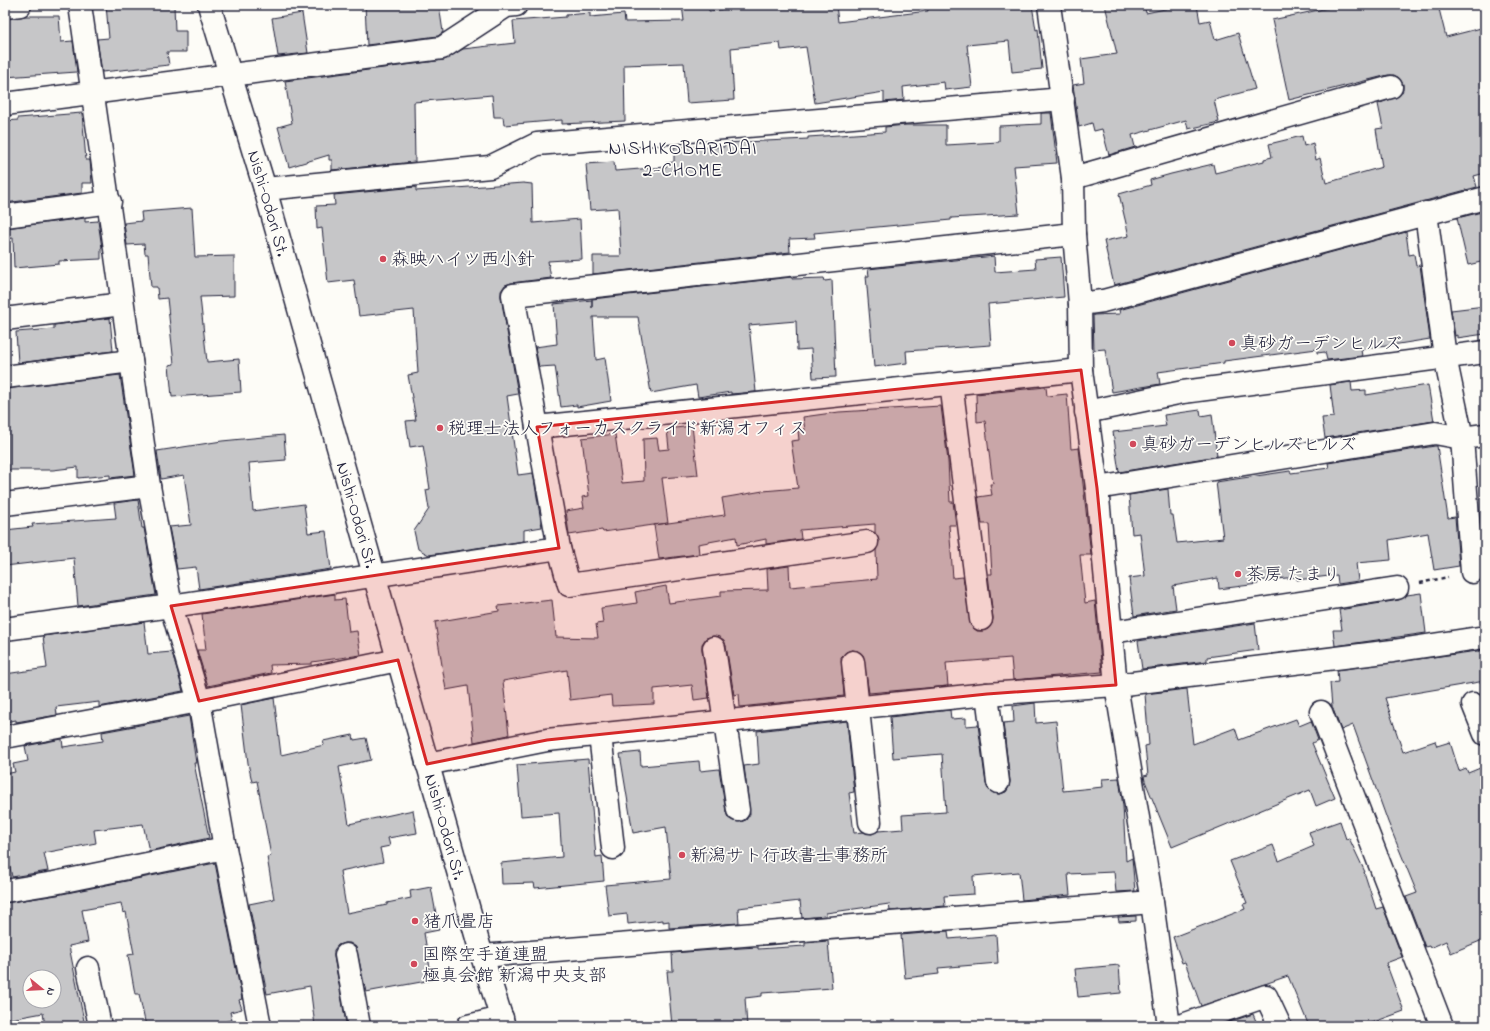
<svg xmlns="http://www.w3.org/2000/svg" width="1490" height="1031" font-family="'Indie Flower','Klee One',sans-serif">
<rect width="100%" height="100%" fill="#fdfcf7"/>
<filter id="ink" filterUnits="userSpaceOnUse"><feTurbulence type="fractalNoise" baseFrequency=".025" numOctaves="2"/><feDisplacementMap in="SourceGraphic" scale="8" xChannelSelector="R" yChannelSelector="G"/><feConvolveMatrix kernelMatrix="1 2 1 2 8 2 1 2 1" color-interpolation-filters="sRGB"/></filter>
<g filter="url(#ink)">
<path fill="#c6c6c8" stroke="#22223b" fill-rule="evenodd" d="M106 5H174L175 31H186V52H167L169 65 102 72 97 39 109 38Z
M365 5H439L443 32 438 36 367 45Z
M682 5H708L709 11 761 5H836L838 22 928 11 927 5H1032L1036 30 1038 29 1042 69 1012 72 1009 41 967 45 972 87 945 90 944 82 903 87 904 100 884 102V92L815 103 806 47 781 50 780 43 731 48 734 100 687 103 684 63 624 65 625 121 562 124V120L504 125 503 117H494L492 95 414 102 415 162 332 170V160H329V155L289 167 278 127 292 123 285 81 444 60 463 49 515 43 513 21 566 17V15L590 13V17L624 14 625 22 684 21Z
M1105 5H1144L1146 13 1184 5H1197L1200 22 1210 20 1215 40 1238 33 1255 89 1214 100 1219 122 1188 129 1186 120 1132 135 1135 147 1109 155 1102 129 1094 131 1092 123 1079 127 1073 85 1084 83 1081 59 1117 54Z
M1327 5H1438L1446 37 1485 27V173L1474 176 1477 187 1114 285 1104 241 1129 236 1119 194 1151 185 1150 180 1171 174 1213 164 1215 173 1264 161V159L1272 157 1269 144 1302 136 1304 146 1313 143 1316 160 1320 158 1326 183 1382 167 1376 129 1383 128 1378 104 1400 95 1403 90V84L1399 78 1394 75H1388L1289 100 1272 20 1328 8Z
M302 13 308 53 278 56 272 18Z
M25 16H59L61 42 73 41 77 72 5 77V50L8 49V19Z
M82 113 86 160H90L92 183H82V193L5 203V121L18 120V118Z
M1041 113H1051L1057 163 1014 166 1019 214 951 218V220L814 233 815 238 789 239 790 252 593 274V256H621L618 208 590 210 586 164 614 162 615 171 666 167V163L674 162V147H724V143L808 139V137L885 132V127L906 125H946V145L999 142V126L1041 124Z
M523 183 532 184 533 223 580 219 582 259 548 261 551 278 511 283 505 285 501 291V297L518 394 507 396 518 475 533 473 542 527 524 530V541L429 555 418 549 414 531 429 509 426 490 430 489 423 445 410 447 406 421 416 420 408 375 418 373 414 310 359 316 354 280 328 283 322 228 317 229 316 206 335 205 334 195 416 187V191Z
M192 208 195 257 234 256V296L200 297 207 362 239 359 241 392 172 397 169 365 174 364 167 298 158 299 157 287H151L148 254H145L144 244 127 245 124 223 142 221 141 212Z
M1482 212 1485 225V261L1468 265 1457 218Z
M85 218V222L98 221 102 248H101V259L59 261V264L14 268 13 238 6 239 5 228Z
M1406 232 1409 255 1414 254 1416 266 1420 265 1430 339 1361 350 1362 356 1327 360 1325 352 1317 353V349L1224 361V363L1158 372 1160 384 1112 392 1105 349 1094 350 1093 315 1120 314 1119 310Z
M994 256 995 272 1036 269 1035 259 1061 257 1064 297 988 304 991 345 906 351 907 363 874 367 866 276H869L868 269Z
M792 277V279L824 278 825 281 832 280 836 377 813 378 811 349 797 350 796 321 749 325 756 392 731 394V392L698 397 696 385 651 393 638 317H593L596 360 605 358 611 401 577 407V405L561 407 555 366 539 367 535 347 557 344 554 304 592 300V308V299Z
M1485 306V334L1457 338V335L1455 336 1451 310Z
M110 318 113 351 18 363 16 332 54 329V325Z
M120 375 135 475 110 478V475L78 478V467L53 470H8V420H5V389Z
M1351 382 1352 391 1366 390V395L1428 385 1434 421 1325 438 1322 418 1334 417 1330 385Z
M1046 387 1047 396 1067 394 1071 449 1079 448 1091 555H1080L1085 603 1095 601 1102 672 1013 680 1011 658 946 663 948 686 869 693 863 655 858 651 852 650 846 652 841 657 844 696 740 707 739 694 734 695 726 646 724 640 719 637 713 636 706 638 702 644V649L709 698 694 700 692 685 654 689V704L612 706 611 695 570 700 567 670 503 681 509 735 474 742 468 686 446 690 435 622 499 611 498 606 552 600 556 637 598 638 596 624 603 623 601 608 637 603 635 592 666 586 669 603 721 596V591L768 590 767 569 789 566 790 587 877 579 876 550 879 541 875 533V524L800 530 801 539 766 544V539L737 545 736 537 698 544 699 554 659 559 654 525 725 515 722 498 763 491 798 488 791 441 799 440 798 431 805 430 803 417 839 412 941 406 948 461 950 502H953L956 525H949L953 578 963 577 971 626 977 631H982L988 629 992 624 993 618 988 574H992L989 524H982L978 497 992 495 990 484H993L985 421 977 422 976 394Z
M1200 410 1201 416 1212 414 1217 456 1119 472 1113 432 1166 426 1164 415Z
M692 426 698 475 662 478 668 523 603 532 602 530 569 535 566 511 584 508 582 497 589 496 582 438 615 434 622 483 644 481 643 439 657 438 659 450 669 449 667 429Z
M284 435 286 460 249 463 253 511 304 504 308 533 326 531 331 569 199 589 196 567 177 569 169 527 191 525 184 475 161 479 157 451 222 441Z
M1435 446H1437L1448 518 1455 517 1459 566 1434 570 1428 533 1389 540 1391 560 1356 563 1358 581 1338 584 1337 575 1297 580 1296 577 1257 581 1258 584 1219 589 1218 578 1173 586 1176 609 1134 616 1129 578 1145 576 1140 533 1132 534 1129 495 1168 489 1170 515H1173L1177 543 1223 538 1216 482 1290 471 1291 473 1329 468 1328 463Z
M138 500 142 528H144L156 595 78 606 74 558 5 566V530L33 527 32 524 116 518 114 503Z
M1421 593 1426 633 1335 646 1333 630H1342L1339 610 1399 600 1407 595Z
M335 594V600L345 599 349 632 357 631 361 655 312 662V664L270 665 271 673 208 686 197 650H206L202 614Z
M144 622 148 654 172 652 183 691 99 707V702L56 707 57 715 16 722V720L5 722V674L47 668 43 636Z
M1255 623 1258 650 1207 657V661L1142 669 1138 641Z
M1485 650V681L1385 698 1403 752 1435 741 1437 746 1450 742 1459 771 1466 768 1468 773 1485 766V939L1451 953 1446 941 1430 948 1429 946 1425 947 1406 897 1417 893 1388 822 1353 725 1341 730 1332 707 1330 683 1338 682 1337 670Z
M1187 689 1193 744 1235 728 1239 740 1296 719 1299 726 1311 721 1318 740 1312 743 1335 798 1316 806 1310 790 1172 847 1145 781 1144 776 1148 775 1145 746 1149 745 1145 694Z
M274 698 281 755 324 745 323 741 353 735 354 740 366 738 371 760 339 767 349 824 413 810 417 833 388 838 390 846 380 848 383 862 340 871 347 913 387 905V903L411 898 410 891 431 887 439 930 424 933 432 980 366 992 356 947 350 943H344L338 945 334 950V957L346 1023 315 1026 310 986 267 994 249 904 274 899 267 857 271 856 257 781 252 782 248 763 241 705Z
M1035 703 1036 723 1056 721 1063 791 1103 787 1102 779 1119 778 1123 806 1126 861 1132 858 1135 891 1116 892 1114 872 1068 874 1070 895 1022 900 1019 872 973 876 974 894 944 896 945 906 890 911 889 904 826 913V916L802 918 800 901 738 908 739 923 669 928V921L663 922V920L628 924 627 914 609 916 605 885 671 879 666 827 633 833 620 754 640 752 641 766 699 761 700 771 719 769 726 812 728 818 733 821 740 822 746 820 750 814 744 766 759 764 757 731 847 721 854 792 849 793 854 833 864 832 872 834 878 831 903 829 902 815 946 812 942 754 893 758 890 717 950 710 951 719 966 718V726L978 725 986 784 988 789 993 793 999 794 1006 792 1009 787 1010 781 1003 723 1014 722 1013 706Z
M189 716 196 763H194L209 838 149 851 143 824 94 830 96 843 44 853 48 871 12 877 7 854 5 855V774L15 772 13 764 28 761 25 746 62 739 63 747 103 741 102 732Z
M588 759 596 857 602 856 604 881 535 888 534 883 502 884 501 863 562 857 559 813 521 816 517 765Z
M1340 821 1346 839 1349 838 1365 872H1364L1376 909 1383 907 1402 957 1386 963 1404 1011 1363 1026H1309L1288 976 1201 1006 1185 962 1182 963 1173 937 1245 909 1243 904 1247 903 1230 861 1273 845 1279 861 1314 846 1309 832Z
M215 863 242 999 239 1000 242 1009 230 1012 232 1020 206 1026H146L139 994H135L128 955 134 954 126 912 123 913 121 903 82 910 88 942 69 946 85 1026H45L43 1013 5 1020V903L57 895ZM30 977H54V1001H30Z
M1136 916V921L1119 922 1118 917Z
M948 931 949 939 996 935 998 963 938 968 939 974 905 978 901 935Z
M828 941 832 988 762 993V996L745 998 747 1026H672L667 971H673L672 953 741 948 758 947V949L805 946V943Z
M1119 965 1121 993 1078 997 1075 969Z
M1253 1014 1258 1026H1218Z"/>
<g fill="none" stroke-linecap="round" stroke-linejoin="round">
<g stroke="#22223b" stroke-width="25">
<g id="minor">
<path d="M80 5 149 486 171 606 199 701 225 848 260 1026"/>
<path id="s1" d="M209 5 265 189 482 956 504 1026"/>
<path d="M1049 5 1073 178 1074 234 1080 304 1081 370 1097 488 1116 685 1152 902 1169 1026"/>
<path d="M5 7 20 5"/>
<path d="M5 104 442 48 506 6 516 5"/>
<path d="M1073 178 1391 87"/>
<path d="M265 189 490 167 537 144 1063 99"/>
<path d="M1426 213 1445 357 1462 438 1472 572"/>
<path d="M5 216 110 202"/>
<path d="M1080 304 1103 301 1485 198"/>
<path d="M5 319 122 304"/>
<path d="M5 377 131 361"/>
<path d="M951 383 981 619"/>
<path d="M1086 412 1183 392 1485 352"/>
<path d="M537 427 1081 370"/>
<path d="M1097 488 1435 433 1462 438 1485 435"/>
<path d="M5 504 149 486"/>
<path d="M867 542 569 585 559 548 513 295 1074 234"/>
<path d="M5 629 171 606 559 548"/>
<path d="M1112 632 1397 588"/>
<path d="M714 648 738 810"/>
<path d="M853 662 870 822"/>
<path d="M987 694 998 782"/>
<path d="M1473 704 1485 734"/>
<path d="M1321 712 1442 1026"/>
<path d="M600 735 613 848"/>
<path d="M5 737 199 701 398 660"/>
<path d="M427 764 547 740 987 694 1116 685 1393 651 1485 637"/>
<path d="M5 891 54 883 225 848"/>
<path d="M346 955 359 1026"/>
<path d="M482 956 1152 902"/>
<path d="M88 968 100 1026"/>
<path d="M468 1026 502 1018"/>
<path d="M1180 1026 1266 996 1280 1026"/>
</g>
</g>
<path stroke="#22223b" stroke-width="2.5" stroke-dasharray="4 3" stroke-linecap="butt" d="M1420 583 1448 577"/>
<use href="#minor" stroke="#fdfcf7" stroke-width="22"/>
</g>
</g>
<path fill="#d62828" fill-opacity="0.2" stroke="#d62828" stroke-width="3" stroke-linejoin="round" d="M1081 370 1097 488 1116 685 987 694 547 740 427 764 398 660 199 701 171 606 559 548 537 427Z"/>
<g fill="#d1495b" stroke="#fdfcf7" stroke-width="1.5">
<circle cx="383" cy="259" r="4"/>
<circle cx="1232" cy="343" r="4"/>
<circle cx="440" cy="428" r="4"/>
<circle cx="1133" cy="444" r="4"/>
<circle cx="1238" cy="574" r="4"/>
<circle cx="682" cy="855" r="4"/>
<circle cx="415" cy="921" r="4"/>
<circle cx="414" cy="964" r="4"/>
</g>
<g text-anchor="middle" stroke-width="3.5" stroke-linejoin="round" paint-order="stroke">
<g font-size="18" fill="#22223b" stroke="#fdfcf7">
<text dy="6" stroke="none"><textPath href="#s1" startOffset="207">Nishi-Odori St.</textPath></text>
<text dy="6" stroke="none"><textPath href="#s1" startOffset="531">Nishi-Odori St.</textPath></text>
<text dy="6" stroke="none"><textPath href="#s1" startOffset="855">Nishi-Odori St.</textPath></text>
</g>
<g font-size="18" fill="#22223b" stroke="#fdfcf7" text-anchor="start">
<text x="391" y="265">森映ハイツ西小針</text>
<text x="1240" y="349">真砂ガーデンヒルズ</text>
<text x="448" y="434">税理士法人フォーカスクライド新潟オフィス</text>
<text x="1141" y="450">真砂ガーデンヒルズヒルズ</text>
<text x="1246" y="580">茶房 たまり</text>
<text x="690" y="861">新潟サト行政書士事務所</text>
<text x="423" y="927">猪爪畳店</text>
<text x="422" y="960">国際空手道連盟<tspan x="422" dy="21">極真会館 新潟中央支部</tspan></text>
</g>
<g font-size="19" letter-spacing="1" fill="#22223b" stroke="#fdfcf7">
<text x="683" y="154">NISHIKOBARIDAI<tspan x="683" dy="22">2-CHOME</tspan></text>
</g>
</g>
<rect width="1490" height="1031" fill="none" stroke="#fdfcf7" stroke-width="20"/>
<rect x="10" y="10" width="1470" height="1011" fill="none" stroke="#22223b" stroke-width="1.5" filter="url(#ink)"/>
<g transform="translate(42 989) rotate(108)"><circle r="19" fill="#fdfcf7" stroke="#a5a5ac"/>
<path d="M0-3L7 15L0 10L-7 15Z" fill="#d1495b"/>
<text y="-6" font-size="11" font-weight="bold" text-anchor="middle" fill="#22223b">N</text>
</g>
</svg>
